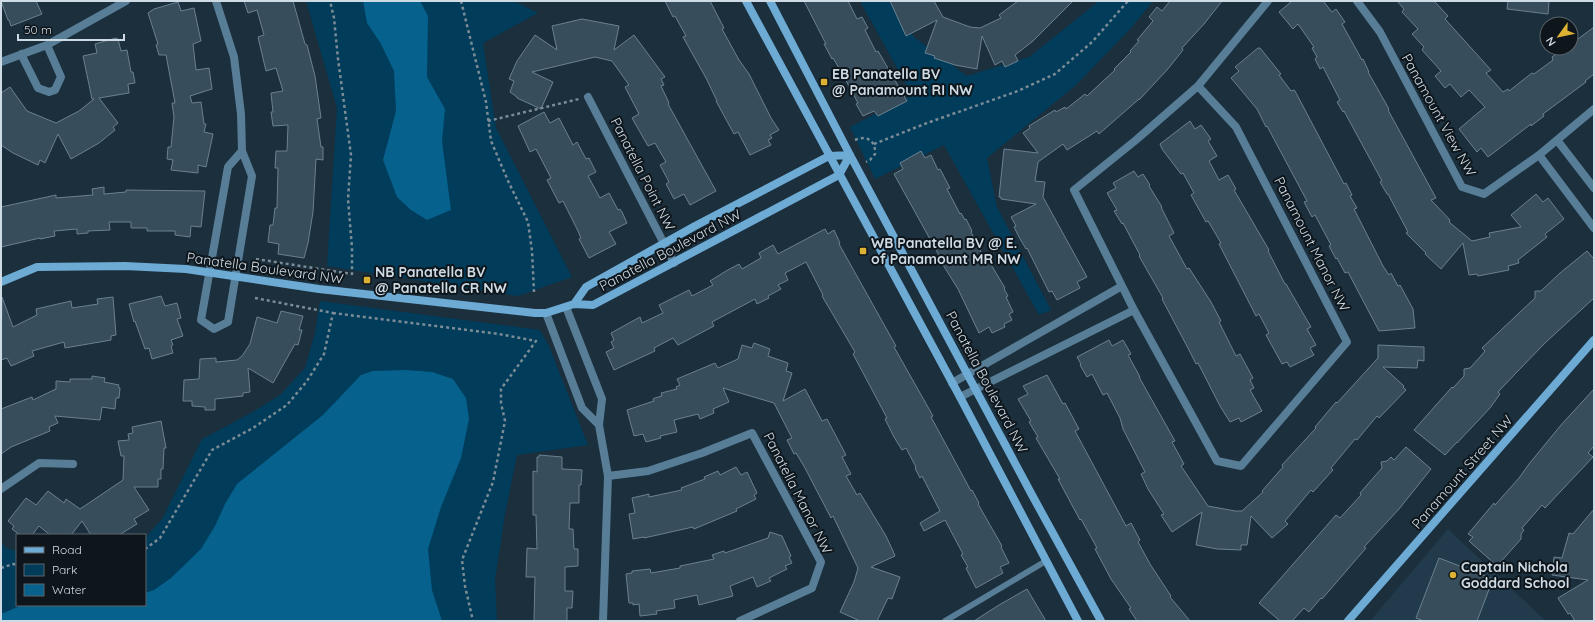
<svg xmlns="http://www.w3.org/2000/svg" width="1595" height="622" font-family="Quicksand,sans-serif">
<rect width="100%" height="100%" fill="#1b2f3d"/>
<path fill="#213b4c" d="M1448 529 1546 621H1370Z"/>
<path fill="#013c5a" d="M306 1H514L538 13 483 43 496 128 572 277 518 296 327 266 337 108Z
M860 1H894L914 37 967 76 1029 57 1099 1H1153L1131 28 1076 85 987 158 997 207 1051 310 1039 315 944 145 875 179 850 127 912 95Z
M320 301 540 330 549 346 588 445 517 455 505 514 495 580 497 621H1V542L6 548 17 551V605H145V538L162 519 202 439 251 413 280 395 305 368 315 333Z"/>
<path fill="#06618d" d="M363 1H420L428 16 427 77 445 109 442 141 451 210 427 220 411 210 397 197 383 160 396 111 394 71 381 44 367 23Z
M405 370 432 372 453 379 466 398 469 419 461 458 441 507 428 549 432 590 442 621H1V614L20 606 145 605V593L154 590 171 578 201 549 215 526 225 504 237 484 323 415 361 375 373 371Z"/>
<path fill="#384d5b" stroke="#6a8191" d="M1 1H36L42 14 11 26 9 20H8Z
M244 1H293L305 44 307 45 315 76 321 118 317 119 321 147H323V160L316 159 313 212 308 243 304 258 278 254 279 244 268 242 270 225H273L275 208H277L278 168H275L276 151H287L288 125 273 126 271 112H273L271 93 283 91 276 68 266 71 258 37 264 35 257 10 248 13Z
M665 1H710L724 28 722 29 739 60 749 74 771 118 779 130 770 135 772 138 768 140 771 145 750 155 738 132 734 134 716 101H717L706 78 683 37 686 36 675 16 673 17Z
M804 1H848L857 19 862 17 868 28 865 30 876 52 878 51 907 101 878 116 874 111 863 116 856 104 858 103 842 73 833 58 832 59 824 44H826Z
M890 1H934L943 17 970 27 980 28 1001 18 999 15 1018 1H1073L1033 41 1015 55 1018 61 1005 67 1002 61 995 65 982 36 977 69 955 65 934 58 935 56 925 53 937 20 906 36Z
M1170 1H1222L1204 24 1182 48 1183 50 1167 70 1139 100V99L1099 134 1097 131 1067 150 1063 144 1038 162 1035 181 1045 182 1043 197 1087 277 1077 282 1080 288 1057 300 1052 291 1049 292 1027 248 1026 249 1019 237 1014 227 1016 226 1011 217 1036 204 1001 199V197H999L1004 149 1038 153 1023 133 1030 128 1029 126 1055 110 1056 112 1065 107 1066 109 1085 94 1087 96 1115 70 1114 69 1131 52 1130 51 1139 41 1137 40 1153 21 1149 17 1157 7 1162 11Z
M1292 1H1323L1332 12 1336 9 1345 22 1342 24 1362 60 1363 59 1369 72H1368L1389 109 1388 110 1436 198 1431 200 1450 220 1449 222 1472 241 1490 237 1489 233 1521 227 1511 215 1536 194 1543 202 1548 198 1564 219 1545 234 1547 237 1518 260 1519 263 1508 266 1509 270 1478 276 1477 274 1469 275 1463 243 1441 269 1425 254 1426 253 1406 233 1408 232 1388 194H1387L1380 182 1382 181 1344 111 1343 112 1337 102 1340 100 1323 67 1320 69 1315 59 1317 57 1312 48 1314 47 1298 24 1293 29 1279 12Z
M1397 1H1434L1448 16 1445 19 1491 70 1486 73 1503 92 1508 89 1509 91 1532 73 1534 74 1553 60 1552 57 1564 48H1571V42L1573 41 1574 42 1594 27V74L1585 81 1586 82 1543 114 1544 116 1531 126V124L1488 157 1481 148 1477 152 1459 129 1485 107 1469 90 1461 97 1450 84 1445 88 1435 76 1441 71 1422 50 1424 47 1412 34 1418 29 1402 12 1404 9Z
M1508 1H1549L1548 14 1507 9Z
M178 2 181 11 194 8 201 41 193 44 196 70 209 68 212 89 190 96 192 103 201 102 204 124H206L204 132 213 134 206 167 198 165V173L171 170 173 160 167 159 168 147H171L174 117 172 103H175L166 55H159L156 45 158 44 148 13 154 9Z
M582 19 619 26 614 50 634 35 665 77 661 79 664 85 661 86 669 103 668 104 716 191 690 205 684 194 674 199 666 184 669 182 660 165 666 162 655 143 648 146 632 118 639 114 625 87 629 85 612 61 595 57 532 72 553 82 541 109 517 98V97L510 92 514 81 509 79 517 61 535 35 557 50 552 26Z
M116 38 118 39 121 51 127 50 131 72H133L135 83 128 84 129 93 99 98 118 123 113 127 115 130 99 143 71 159 58 134 45 163 40 160 38 165 13 153 1 145V93L10 87 27 111 56 123 79 111 94 99H92L83 56 97 53 95 44Z
M1258 48H1260L1281 74 1279 75 1291 91 1294 90 1295 91 1344 184 1346 183 1352 195 1350 196 1357 208 1354 209 1383 266 1389 275 1391 273 1398 286 1400 285 1413 309 1415 328 1379 331 1348 272 1345 273 1337 258 1336 259 1329 246 1331 245 1315 215 1312 217 1304 202 1307 201 1267 126 1266 127 1257 109 1231 78 1239 71 1235 67Z
M544 112 550 123 559 118 573 145 577 142 586 159 589 158 596 172 588 176 600 198 609 193 618 210 620 209 622 212 627 223 609 232 616 244 589 258 579 239 581 238 578 231 563 201 559 203 547 180 551 178 536 149 530 152 518 126Z
M1190 121 1195 129 1201 125 1211 139 1208 141 1217 156 1209 161 1219 180 1228 175 1236 189 1234 190 1269 250 1268 251 1285 284H1286L1311 327 1307 329 1316 345 1310 348 1314 355 1290 367 1287 362 1282 364 1266 335 1269 333 1259 314 1256 316 1219 244 1221 243 1208 221 1206 222 1191 195 1194 193 1183 173 1181 174 1162 149 1160 144Z
M921 151 925 158 931 155 938 170 940 169 950 188 947 189 960 214 961 213 965 220 966 219 972 231 971 232 983 256H985L989 263H990L1005 288 1004 289 1008 296 1006 297 1013 312 1009 314 1012 320 1004 324 1005 327 992 333 989 327 979 333 958 289 940 260 941 259 894 174 903 169 900 163Z
M1134 171 1138 177 1143 174 1150 185 1149 186 1162 207H1161L1174 233 1169 236 1187 269 1189 268 1211 302 1221 321 1219 322 1236 356 1240 354 1253 378 1250 380 1254 388 1250 390 1262 411 1241 422 1239 418 1230 422 1220 406 1198 363 1196 364 1189 350 1162 299 1163 298 1139 256 1140 255 1123 223 1122 224 1114 211 1117 210 1107 193 1116 188 1113 183Z
M104 187V194L126 192V190L205 191 201 227 191 226 190 237 175 235V231H147V228H131V222H109L110 230 88 231V233L77 234V229L54 231 55 236 40 239V238L1 247V207L56 195V198L93 195 92 189Z
M825 229 828 234 834 230 840 243 839 244 896 346 894 347 933 416 931 417 971 491 972 490 979 503 978 504 1002 546 1001 547 1009 563 1000 567 1003 573 976 588 966 568 968 567 961 555 963 554 945 520 924 531 920 523 940 511 922 476 920 478 915 468 916 467 906 448 902 450 894 437 885 419 887 418 853 354 855 352 822 296 823 295 806 262 785 273 788 280 778 285 781 289 768 296 769 298 757 304 755 299 712 322 714 326 678 345 673 338 654 348 655 351 614 370 606 352 614 348 611 342 614 340 611 333 640 317 642 323 663 313 659 305 689 290 692 296 713 285 710 281 726 271 739 264 742 269 761 258 759 253 773 245 778 254Z
M1587 251 1594 259V298L1545 343 1516 373 1498 392 1500 394 1490 408 1457 443V442L1445 455 1414 430 1452 387 1453 388 1464 376V369L1470 368 1480 357 1485 351 1482 348 1535 298V291H1541L1560 273Z
M161 296 165 306 177 303 181 318 177 319 183 336 171 340 173 345 171 346 173 353 152 359 149 348 145 349 135 321 134 322 129 304Z
M2 297 13 327 37 315 36 309 71 301 72 308 98 304 97 299 113 297 116 335 111 336V340L65 348 64 342 32 351 34 356 11 366 7 358 1 360Z
M281 311 303 316 299 330H302L298 345 295 344 273 383 248 368 250 392 243 393V396L215 399V410H205V407L192 406V401H183L184 380 199 379 200 359 216 358V362L237 360 242 356 250 344 257 317 277 323Z
M1109 340 1112 346 1123 340 1131 354 1128 355 1140 377H1139L1175 441 1172 442 1184 464 1181 466 1208 506 1235 511H1242L1263 492 1262 491 1283 467 1282 465 1316 428 1315 427 1336 402 1337 403 1378 358V345L1424 347V361L1418 360 1417 368 1383 367 1404 386 1403 387 1406 390 1379 418 1377 416 1357 440 1355 439 1331 468 1333 470 1313 492 1311 490 1285 521 1288 524 1272 538 1251 516 1247 545H1241V550L1217 549 1196 545 1202 512 1172 532 1161 515 1164 514 1148 489 1141 474 1145 472 1123 429 1120 418 1107 393 1103 395 1092 374 1087 377 1080 365 1081 364 1077 357Z
M754 343 770 349 768 356 788 363 786 371 792 373 783 401 805 389 822 421 827 419 846 455 842 457 851 474 846 476 857 495 860 493 886 536 893 551 895 556 871 567 900 577 892 599 888 598 877 621H860L840 612 854 582 858 568 833 516 831 518 805 468 796 453 794 454 787 440 792 438 774 403 723 388 729 402 713 409 714 413 700 419 698 414 674 420 677 432 660 436 661 438 646 442 643 434 634 436 627 410 654 401 653 399 655 398 662 396 661 393 677 389 676 387 680 385 677 379 715 363 718 368 738 359 742 345 752 348Z
M1047 375 1063 404 1065 403 1079 429 1075 431 1126 526 1131 523 1140 540 1138 542 1150 564 1171 596 1170 597 1190 621H1137L1129 609 1131 608 1111 579 1095 549 1097 548 1081 519 1080 520 1058 479H1060L1036 438 1038 437 1029 422 1031 421 1018 399 1028 394 1023 386Z
M92 376 105 378 104 382 119 385 118 387 120 388 119 398H116L115 409 102 407 100 420 55 416 58 423 49 427 50 431 11 447 1 454V409L32 397 33 400 56 389V381L70 382V379H92Z
M1594 389V446L1588 453 1593 457 1545 508 1542 505 1522 528 1524 530 1521 534V539L1497 566 1469 541 1473 537 1468 534 1494 503 1495 505 1519 478 1529 464 1561 425Z
M161 421 166 448H164L163 469H161V479H158V487H134L149 510 134 519 137 524 119 535H91L82 521 71 535H50L39 526 32 535H20L12 529 14 526 8 521 26 498 36 505 48 491 64 503 66 499 80 509 123 480 124 456H121L118 441 129 440 128 434 133 433 132 427Z
M1406 447 1431 469 1399 509 1364 547 1366 548 1322 599 1321 598 1309 612 1304 608 1292 621H1280L1259 603 1336 515 1340 518 1361 495 1360 493 1382 468 1381 462 1387 461 1391 457 1394 460Z
M539 455 562 457V469L582 470 581 485H579V503H570L569 529H573L574 549H578V566L565 567V591H573L572 608H567V621H534L535 577H526L527 548 537 549 536 515H533V471L537 472V457H539Z
M736 467 741 475 747 472 757 493 754 495 756 499 736 509 737 511 694 529 693 527 644 538V537L633 539 629 514 635 513 632 498 649 494V497L682 490 681 488 705 479 704 477 718 471 720 475Z
M1594 509V621H1575L1570 613 1568 614 1558 598 1588 580 1552 575 1554 557 1562 558 1569 533 1573 534Z
M770 532 782 536 791 556 789 557 792 563 785 566 787 569 769 578 771 581 757 587 753 577 730 586 733 596 699 605 697 595 674 600 675 608 656 611 657 614 640 616 639 604 633 605V603H629L626 574 632 573V571L650 569 651 573 680 568V566L714 559 712 555 724 551 725 553 768 538Z
M1439 558 1493 579 1477 621H1424L1416 618Z
M1027 589 1046 621H974L999 605Z"/>
<g fill="none" stroke-linecap="round" stroke-linejoin="round">
<path stroke="#7c8c97" stroke-width="2.5" stroke-dasharray="3 3" stroke-linecap="butt" d="M461 1 486 102 491 141 509 183 528 222 532 251 534 292
M488 121 579 99
M855 140C866 135 876 140 875 154L870 160 866 162
M874 144 927 123 1018 91 1055 74 1092 42 1128 1
M256 259 352 274V248L348 199 351 155 338 59 334 18 330 1
M333 313 499 334 536 341 501 389V403L505 421 493 482 462 560 465 586 473 621
M145 549 160 538 212 450 253 428 287 405 307 381 324 354 333 313 255 298
M1 568 13 564 17 565"/>
<path stroke="#587d97" stroke-width="6" d="M945 621 1046 561"/>
<path stroke="#587d97" stroke-width="8" d="M216 1 234 57 241 114 242 151 252 176 228 322 214 329 201 320 228 167 242 151
M1357 1 1380 32 1462 187 1484 194 1539 155 1594 109
M21 54 38 88 49 92 55 90 61 77 47 45
M1 62 47 45 126 1
M1198 86 1236 127 1347 342 1241 466 1217 461 1134 310 1074 190 1136 140 1198 86 1268 1
M588 97 674 263
M1557 140 1594 188
M1539 155 1594 228
M566 307 602 399 599 425 608 476 603 621
M546 313 582 408 599 425
M952 383 1122 286
M960 397 1134 310
M608 476 648 471 702 453 752 433 821 562 812 588 740 621
M1 489 39 463 73 464"/>
<path stroke="#6dabd4" stroke-width="8" d="M746 1 960 397 1078 621
M770 1 850 155 1032 495 1101 621
M1 282 37 267 125 266 186 269 319 289 535 313H546L574 304 593 305 839 175 850 155
M574 304 586 287 695 226 829 156 850 155
M1348 621 1594 340"/>
</g>
<g fill="#ddb133" stroke="#0e161c" stroke-width="1.5">
<rect x="820" y="78" width="8" height="8" rx="2"/>
<rect x="859" y="247" width="8" height="8" rx="2"/>
<rect x="363" y="276" width="8" height="8" rx="2"/>
<circle cx="1453" cy="575" r="4"/>
</g>
<g text-anchor="middle" stroke-width="4" stroke-linejoin="round" paint-order="stroke">
<g font-size="14" font-weight="bold" fill="#cfdbe4" stroke="#0e161c" text-anchor="start">
<text x="832" y="79">EB Panatella BV<tspan x="832" dy="16">@ Panamount RI NW</tspan></text>
<text x="871" y="248">WB Panatella BV @ E.<tspan x="871" dy="16">of Panamount MR NW</tspan></text>
<text x="375" y="277">NB Panatella BV<tspan x="375" dy="16">@ Panatella CR NW</tspan></text>
<text x="1461" y="572">Captain Nichola<tspan x="1461" dy="16">Goddard School</tspan></text>
</g>
<g font-size="14" fill="#cfdbe4" stroke="#0e161c">
<text transform="translate(1439 115) rotate(61)" y="5">Panamount View NW</text>
<text transform="translate(643 174) rotate(63)" y="5">Panatella Point NW</text>
<text transform="translate(1312 244) rotate(63)" y="5">Panamount Manor NW</text>
<text transform="translate(670 250) rotate(-28)" y="5">Panatella Boulevard NW</text>
<text transform="translate(265 268) rotate(8)" y="5">Panatella Boulevard NW</text>
<text transform="translate(987 382) rotate(62)" y="5">Panatella Boulevard NW</text>
<text transform="translate(1462 472) rotate(-49)" y="5">Panamount Street NW</text>
<text transform="translate(798 493) rotate(63)" y="5">Panatella Manor NW</text>
</g>
</g>
<rect width="1595" height="622" fill="none" stroke="#cfdbe4" stroke-width="4"/>
<rect x="16" y="534" width="130" height="72" fill="#0e161c" stroke="#5b656c"/>
<rect x="24" y="547" width="20" height="6" fill="#6dabd4" stroke="#5b656c"/>
<text x="52" y="554" font-size="12" fill="#cfdbe4">Road</text>
<rect x="24" y="564" width="20" height="12" fill="#013c5a" stroke="#5b656c"/>
<text x="52" y="574" font-size="12" fill="#cfdbe4">Park</text>
<rect x="24" y="584" width="20" height="12" fill="#06618d" stroke="#5b656c"/>
<text x="52" y="594" font-size="12" fill="#cfdbe4">Water</text>
<g transform="translate(1559 36) rotate(237)"><circle r="19" fill="#0e161c" stroke="#5b656c"/>
<path d="M0-3L7 15L0 10L-7 15Z" fill="#ddb133"/>
<text y="-6" font-size="11" font-weight="bold" text-anchor="middle" fill="#cfdbe4">N</text>
</g>
<path d="M18 34v6h106v-6" fill="none" stroke="#cfdbe4" stroke-width="2"/>
<text x="24" y="34" font-size="12" fill="#cfdbe4" stroke="#0e161c" stroke-width="3" paint-order="stroke">50 m</text>
</svg>
